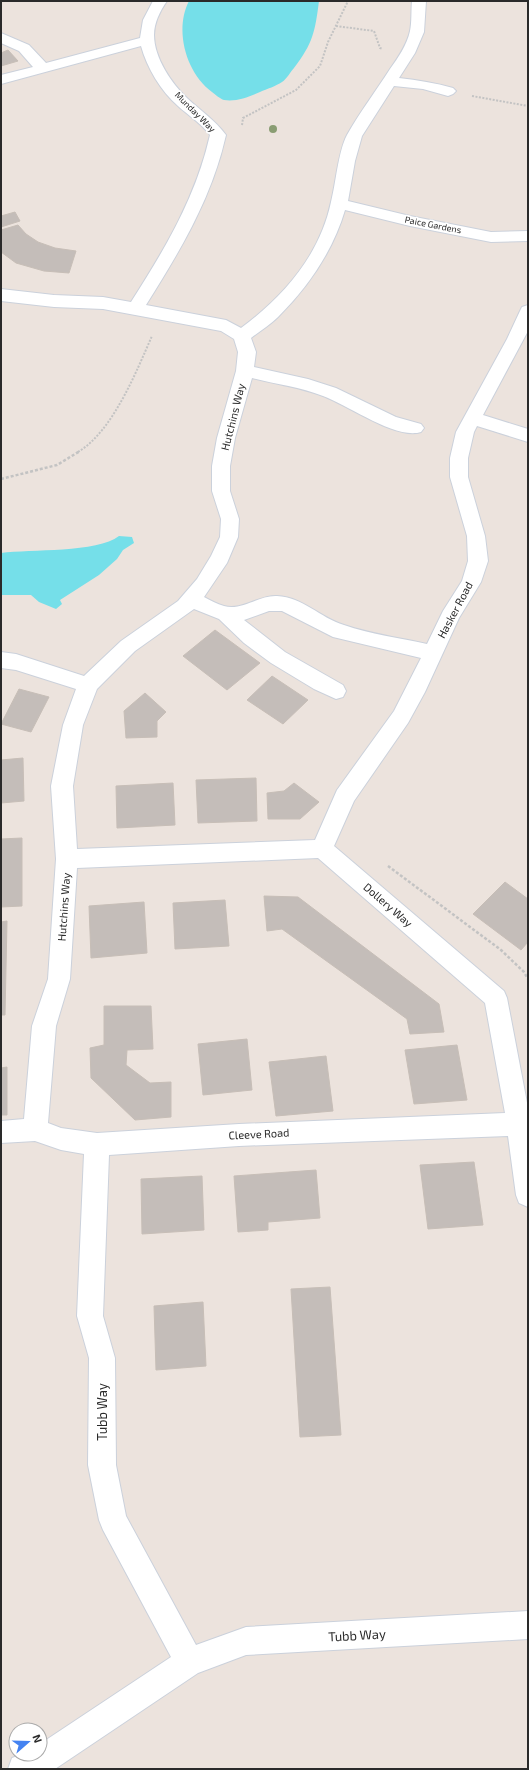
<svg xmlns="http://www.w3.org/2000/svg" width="529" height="1770" font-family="'Exo 2',sans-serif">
<rect width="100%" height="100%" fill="#ece3dd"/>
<path fill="#75dfe9" d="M189 1H319C315 32 313 43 294 68 290 72 287 79 282 82 276 86 267 89 260 92 249 97 236 102 224 100 220 99 215 94 212 92 186 73 174 30 189 1Z
M119 536 132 537 134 543 123 550 117 559 99 575 60 600 62 604 56 609 39 602 31 595H1V553C31 549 97 553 119 536Z"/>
<path fill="#c4bdb9" stroke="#c7beb7" d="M8 50 18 61 1 66V53Z
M15 212 20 221 1 227V216Z
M18 225 26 234 38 242 55 248 76 251 69 273 44 271 16 263 1 252V230Z
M215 630 260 663 227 690 183 656Z
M272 676 308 700 283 724 247 700Z
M19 689 49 697 31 732 1 724Z
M145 693 166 712 157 721V737L126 738 124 711Z
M23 758 24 801 1 803V760Z
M256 778 257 821 198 823 196 780Z
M173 783 175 825 117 828 116 786Z
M294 783 319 802 300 819H268L267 793 284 791Z
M22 838V906L1 907V839Z
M505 882 528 899V942L521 950 473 914Z
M264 896 298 897 439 1004 444 1032 410 1034 407 1019 282 929 267 931Z
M225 900 229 946 175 949 173 903Z
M144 902 147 953 91 958 89 906Z
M7 921 5 1015H1V922Z
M104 1006H151L153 1049 127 1050 126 1065 150 1083 171 1082V1117L135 1120 91 1078 90 1048 104 1045Z
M247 1039 252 1090 203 1095 198 1044Z
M457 1045 467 1100 414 1104 405 1050Z
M326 1056 333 1111 276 1116 269 1062Z
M7 1067V1115H1V1068Z
M474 1162 483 1225 428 1229 420 1165Z
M316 1170 320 1218 268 1222V1230L238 1232 234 1176Z
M202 1176 204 1230 142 1234 141 1179Z
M330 1287 341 1435 300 1437 291 1289Z
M203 1302 206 1366 156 1370 154 1306Z"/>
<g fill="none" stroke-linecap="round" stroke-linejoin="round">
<g stroke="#cbd1db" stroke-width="2">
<path id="minor" d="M153 1H167C160 11 154 23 154 35 154 58 172 84 188 99 201 111 215 120 226 135 212 198 180 251 146 305L226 320 241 328C283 297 320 255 331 202 336 183 338 152 347 135 360 112 376 91 390 69 398 58 407 45 410 31 412 22 411 11 412 1H426L424 32 415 53 399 78C418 80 435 83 453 88L456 91 453 94 448 96 423 89 394 86 362 136 355 161 348 201 410 216 491 232 528 231V241L491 242 410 226 345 210C333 251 308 287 278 317 270 325 260 331 251 338L256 352 254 367 308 379 336 388 396 417 421 424 424 428 421 432C396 440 348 405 323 396 300 387 275 384 252 378L235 438 230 466V491L239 519 238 537 227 563 204 597C210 600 217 604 224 606 242 611 259 595 277 596 303 597 320 618 344 625 370 634 400 638 427 644L443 611 462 581 468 561 467 536 450 477V458L456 432 507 339 520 311 522 307 528 305V331L483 415 528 429V442L477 426 474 432 468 458V477L485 536 488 561 481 582 459 618 425 692 408 723 354 801 334 846 504 991 507 998 528 1108V1207L519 1203 516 1195 508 1136 239 1146 109 1155 103 1316 115 1358 116 1465 126 1516 196 1645 246 1627 528 1611V1639L246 1655 198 1673 55 1769H8L12 1758 23 1754H40V1744L171 1657 103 1530 99 1520 88 1465 89 1358 77 1316 84 1154 61 1150 35 1141 1 1143V1121L24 1119 32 1026 48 979 56 859 51 786 63 725 76 689 16 670 1 668V652L16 654 84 676 121 641 178 601 197 579 211 556 220 537 221 519 212 491V466L217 438 236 371 238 352 234 339 221 331 103 309 54 307 1 301V289L54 295 103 297 131 302C165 249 196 197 210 135 201 123 189 116 178 106 161 91 147 68 141 46L1 84V75L33 67 19 51 1 43V33L29 45 46 63 140 38 143 20ZM194 609 219 619 244 643 271 663 314 689 336 699 343 697 346 691 343 685 285 652 244 620 269 611H282L333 637 421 658 394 711 337 790 315 840 77 849 73 786 83 725 97 689 135 651ZM318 858 485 1003 505 1113 239 1124 97 1133 61 1128 48 1123 56 1026 70 979 77 868Z"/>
</g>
<path stroke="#c3c3c3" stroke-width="2" stroke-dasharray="2 1.5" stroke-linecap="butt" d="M336 26 374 31 380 48 383 49
M472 96 528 106
M242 125 243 118 296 90 320 66 328 42 348 1
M78 452C113 431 136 372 152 336"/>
<path stroke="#c3c3c3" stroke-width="2.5" stroke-dasharray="3 2" stroke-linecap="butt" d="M1 479 57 465 80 451
M388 866 501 950 524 972 528 979"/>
<use href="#minor" fill="#fff" fill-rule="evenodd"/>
</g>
<circle fill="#8a9d73" cx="273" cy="129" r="4"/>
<g text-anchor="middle" stroke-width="3.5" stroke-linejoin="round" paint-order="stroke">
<g font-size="9" fill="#2a2a2a" stroke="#fff">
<text transform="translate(195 112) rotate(45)" y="3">Munday Way</text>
<text transform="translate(433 225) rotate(11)" y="3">Paice Gardens</text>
</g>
<g font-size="11" fill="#2a2a2a" stroke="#fff">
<text transform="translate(233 417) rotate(-76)" y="4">Hutchins Way</text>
<text transform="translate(455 610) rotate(-62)" y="4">Hasker Road</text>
<text transform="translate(388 905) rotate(41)" y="4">Dollery Way</text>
<text transform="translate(64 907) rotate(-86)" y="4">Hutchins Way</text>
<text transform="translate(259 1134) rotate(-3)" y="4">Cleeve Road</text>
</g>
<g font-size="13" fill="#2a2a2a" stroke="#fff">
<text transform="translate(102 1412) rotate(-90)" y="5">Tubb Way</text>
<text transform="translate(357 1635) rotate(-3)" y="5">Tubb Way</text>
</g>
</g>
<rect width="529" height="1770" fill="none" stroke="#2a2a2a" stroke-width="4"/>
<g transform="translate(28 1742) rotate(70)"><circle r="19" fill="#ffffff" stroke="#aaaaaa"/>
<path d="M0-3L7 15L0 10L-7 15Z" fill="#4483f1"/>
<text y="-6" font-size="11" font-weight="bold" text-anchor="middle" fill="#2a2a2a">N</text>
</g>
</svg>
